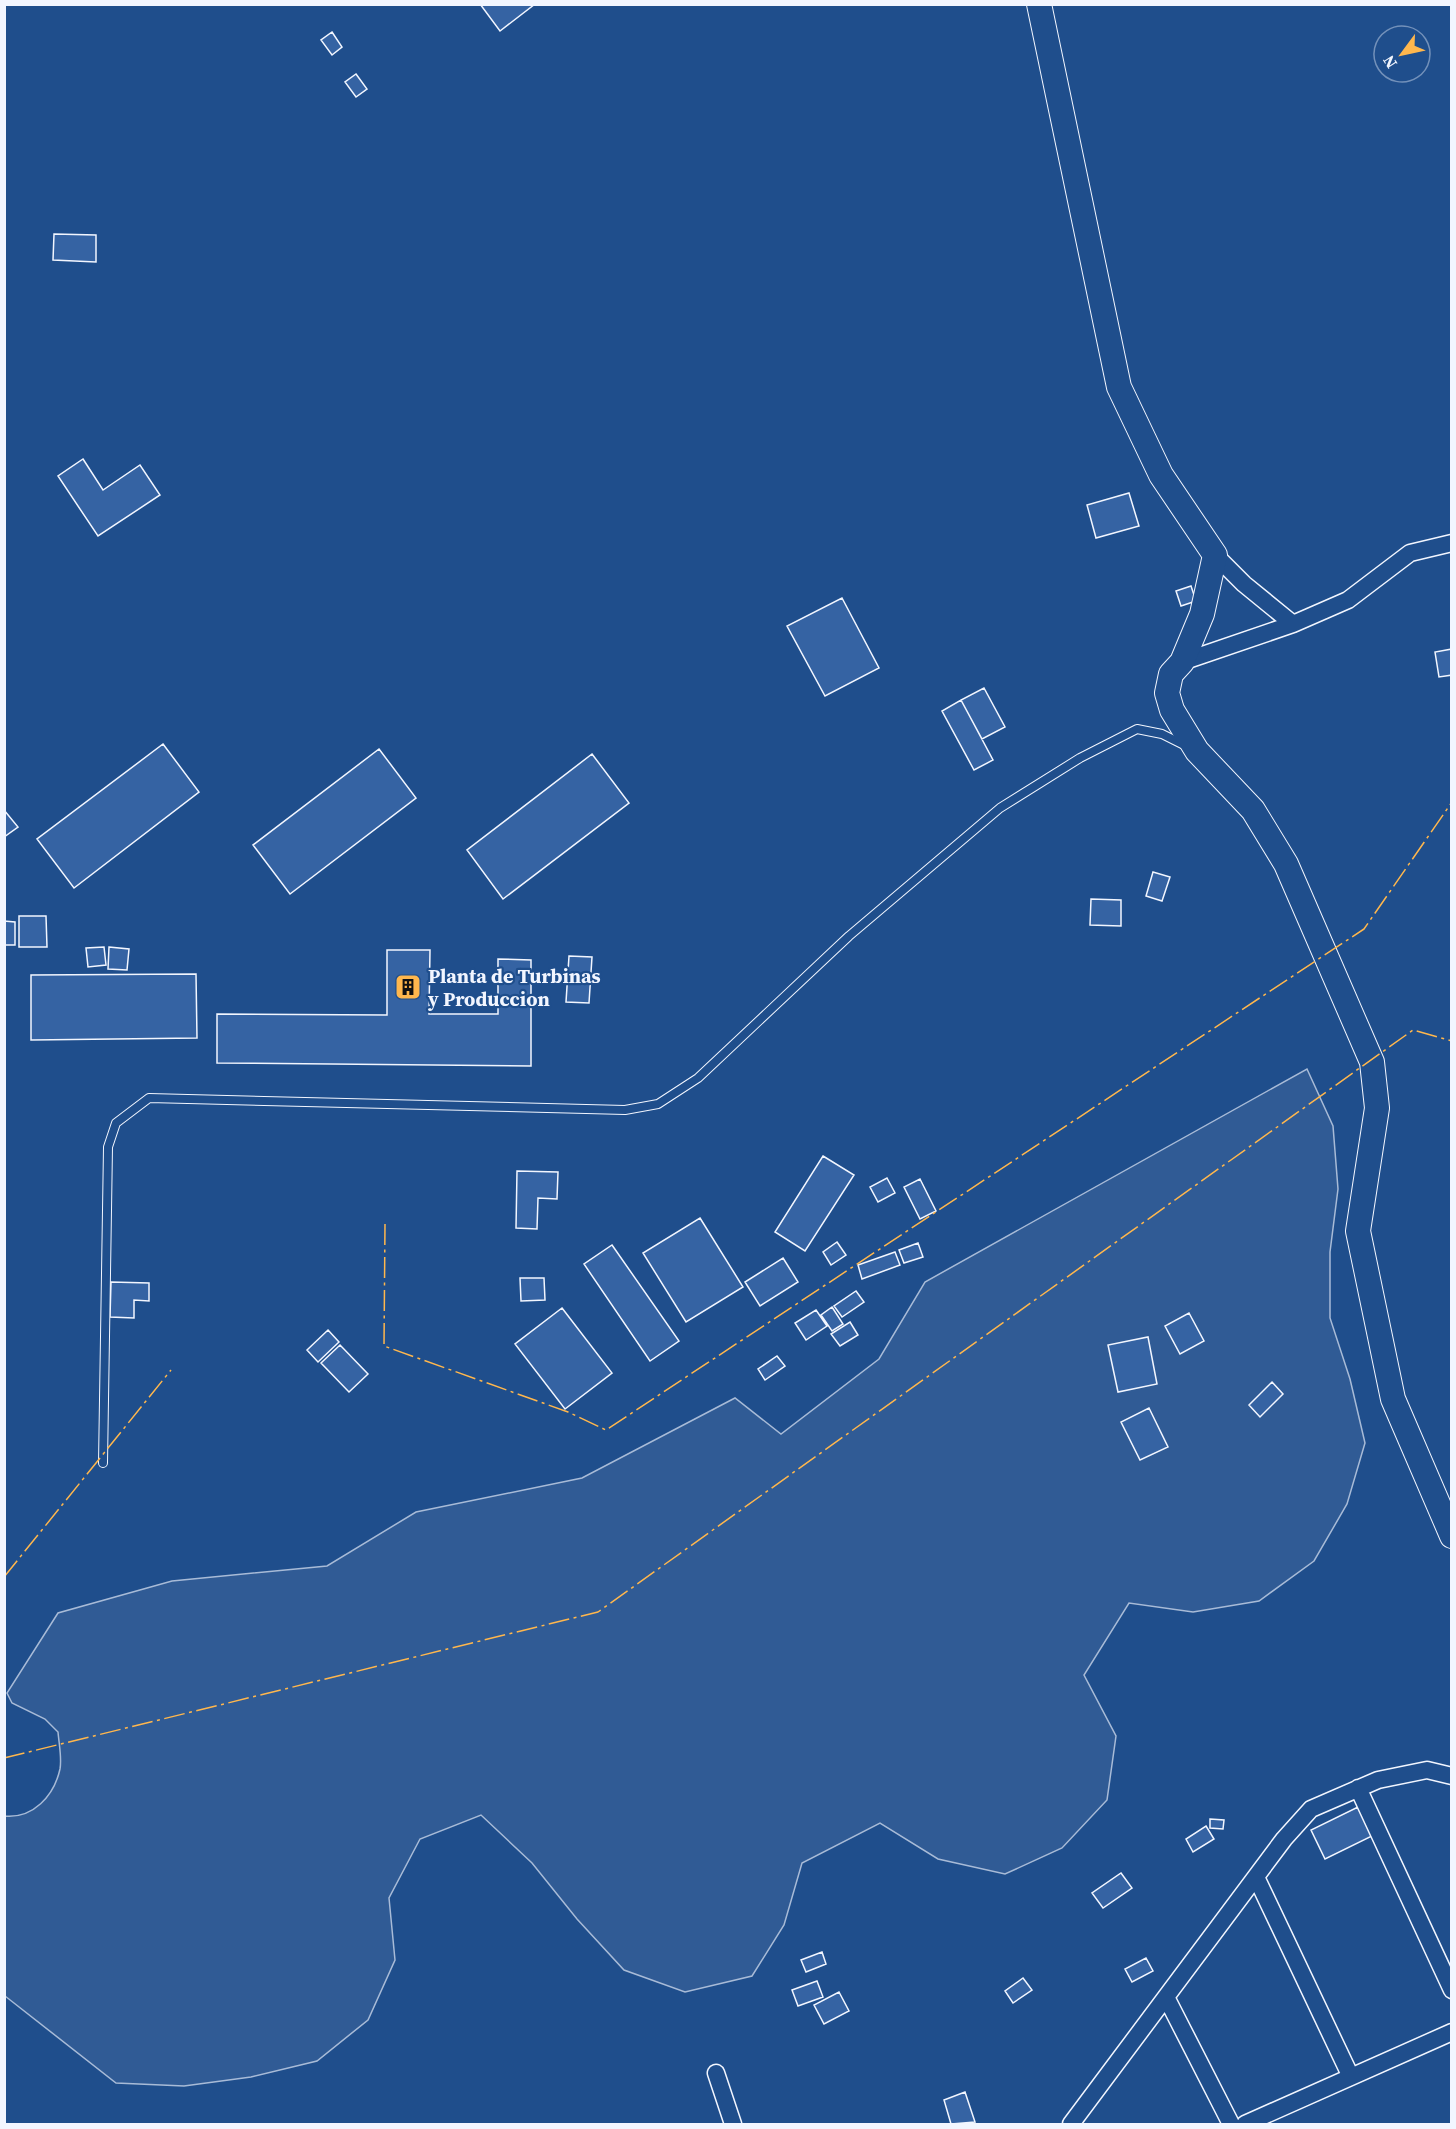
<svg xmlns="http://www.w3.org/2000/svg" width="1456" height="2129" font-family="'Source Serif 4',serif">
<rect width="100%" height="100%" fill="#1f4e8c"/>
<path fill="#305b95" stroke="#a8bbd7" stroke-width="1.5" d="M1307 1069 1333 1126 1338 1189 1330 1252V1318L1350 1379 1365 1443 1347 1504 1314 1561 1259 1601 1193 1612 1129 1603 1084 1675 1116 1736 1107 1800 1062 1848 1005 1874 938 1859 880 1823 802 1863 784 1925 752 1976 685 1992 624 1970 577 1919 532 1863 481 1815 420 1839 389 1898 395 1960 368 2020 317 2061 251 2077 184 2086 116 2083 5 1996 4 1816C33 1819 54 1796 60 1769 62 1758 59 1744 58 1732L45 1719 12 1703 7 1693 58 1613 172 1581 327 1566 416 1512 582 1478 735 1398 781 1434 879 1359 925 1282Z"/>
<path fill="#3563a3" stroke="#f2f6ff" stroke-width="1.5" d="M480 4H535L500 31Z
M332 32 342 47 332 55 321 40Z
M356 74 367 89 356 97 345 82Z
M54 234 96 235V262L53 260Z
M83 459 103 490 140 465 160 495 98 536 58 476Z
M1129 493 1139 526 1096 538 1087 505Z
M1191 586 1196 601 1181 606 1176 591Z
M842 598 879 668 825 696 787 626Z
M1452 649V675L1439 677 1435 652Z
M984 688 1005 727 982 739 961 700Z
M961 700 993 760 974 770 942 711Z
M163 744 199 792 74 888 37 839Z
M379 749 416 798 290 894 253 845Z
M592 754 629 803 503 899 467 850Z
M4 810 18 827 4 837Z
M1153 872 1170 877 1162 901 1146 896Z
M1091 899 1121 900V926L1090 925Z
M19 916H46L47 947H19Z
M4 921 15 922V945H4Z
M104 947 106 965 88 967 86 948Z
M109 947 129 949 127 970 108 969Z
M387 950H430L429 1014H498V959L531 960V1066L217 1063V1014L387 1015Z
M569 956 592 957 589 1003 566 1002Z
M196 974 197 1038 31 1040V975Z
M823 1156 854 1175 805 1251 775 1232Z
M517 1171 558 1172 557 1199 538 1198 537 1229 516 1228Z
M887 1178 895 1193 878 1202 870 1187Z
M920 1179 936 1211 920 1219 904 1187Z
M700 1218 743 1287 686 1322 643 1253Z
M837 1242 846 1255 831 1265 823 1252Z
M918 1243 923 1257 904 1263 899 1250Z
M612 1245 679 1341 650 1361 584 1264Z
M895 1252 900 1265 862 1279 858 1265Z
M783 1258 798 1282 760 1306 745 1282Z
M520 1278H544L545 1300 521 1301Z
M111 1282 149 1283V1301L134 1300V1318L110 1317Z
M856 1291 864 1302 842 1317 834 1306Z
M832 1307 843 1324 832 1331 821 1315Z
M562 1308 612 1373 565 1409 515 1344Z
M816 1310 827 1326 806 1340 795 1323Z
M1189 1313 1204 1341 1180 1354 1165 1326Z
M850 1322 858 1335 840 1346 831 1334Z
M328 1330 339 1342 318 1362 307 1350Z
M1148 1337 1157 1384 1118 1392 1108 1345Z
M340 1345 368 1374 349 1392 321 1363Z
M777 1356 785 1366 765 1380 758 1369Z
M1272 1382 1283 1394 1260 1417 1249 1405Z
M1149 1408 1168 1447 1140 1460 1121 1422Z
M1358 1807 1372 1836 1325 1859 1311 1830Z
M1210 1819 1224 1820 1223 1829 1210 1828Z
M1206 1826 1214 1839 1193 1852 1186 1839Z
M1121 1873 1132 1888 1103 1908 1092 1893Z
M822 1952 826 1964 806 1972 801 1960Z
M1146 1958 1153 1971 1132 1982 1125 1969Z
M1023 1978 1032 1990 1013 2003 1005 1991Z
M817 1981 823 1997 798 2006 792 1990Z
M839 1992 849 2011 824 2024 814 2005Z
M965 2092 975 2122 951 2124 944 2100Z"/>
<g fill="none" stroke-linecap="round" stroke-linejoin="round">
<g stroke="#f2f6ff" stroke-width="10">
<path id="lane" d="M103 1463 108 1147 116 1123 149 1098 625 1110 658 1104 698 1078 849 936 1000 808 1080 758 1137 729 1162 734 1186 746"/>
</g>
<g stroke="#f2f6ff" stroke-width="19">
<path id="street" d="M1215 555 1244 584 1293 624
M1182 662 1293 624 1348 600 1410 553 1452 543
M1358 1788 1452 1990
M1256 1877 1351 2077
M1166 1997 1231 2124
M716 2073 733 2124
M1071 2124 1284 1839 1311 1809 1378 1780 1427 1770 1452 1776
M1245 2124 1452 2032"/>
</g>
<g stroke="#f2f6ff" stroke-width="26">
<path id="secondary" d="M1039 4 1119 387 1161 475 1215 555 1202 614 1182 662 1171 674 1167 693 1172 710 1197 751 1253 810 1286 864 1372 1062 1377 1108 1358 1231 1393 1399 1452 1536"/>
</g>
<use href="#lane" stroke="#1f4e8c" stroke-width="8"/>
<use href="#street" stroke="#1f4e8c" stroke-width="16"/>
<use href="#secondary" stroke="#1f4e8c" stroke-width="24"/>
<path stroke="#ffb74d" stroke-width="1.5" stroke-dasharray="21 4.5 3 4.5" stroke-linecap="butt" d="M385 1224 384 1346 568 1412 606 1430 1364 929 1452 802
M4 1577 171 1370
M4 1758 598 1612 1413 1030 1452 1041"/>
</g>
<defs>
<g id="building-square" transform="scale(1.35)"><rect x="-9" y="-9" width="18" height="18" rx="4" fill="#ffb74d" stroke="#1f4e8c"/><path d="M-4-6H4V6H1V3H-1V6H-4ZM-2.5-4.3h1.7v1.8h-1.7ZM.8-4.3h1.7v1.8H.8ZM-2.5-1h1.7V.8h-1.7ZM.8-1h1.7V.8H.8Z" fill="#111"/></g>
</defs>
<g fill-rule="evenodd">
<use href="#building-square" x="408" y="987"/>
</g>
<g text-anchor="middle" stroke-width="4.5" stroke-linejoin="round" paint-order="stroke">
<g font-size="20" font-weight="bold" fill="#f2f6ff" stroke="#1f4e8c" text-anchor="start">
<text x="428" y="983">Planta de Turbinas<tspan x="428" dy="23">y Produccion</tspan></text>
</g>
</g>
<rect width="1456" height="2129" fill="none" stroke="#f2f6ff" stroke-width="12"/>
<g transform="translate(1402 54) rotate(237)"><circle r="28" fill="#1f4e8c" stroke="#7391ba" stroke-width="1.5"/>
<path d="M0-4.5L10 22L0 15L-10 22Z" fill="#ffb74d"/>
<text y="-9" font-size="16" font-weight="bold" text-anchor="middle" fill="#f2f6ff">N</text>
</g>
</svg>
